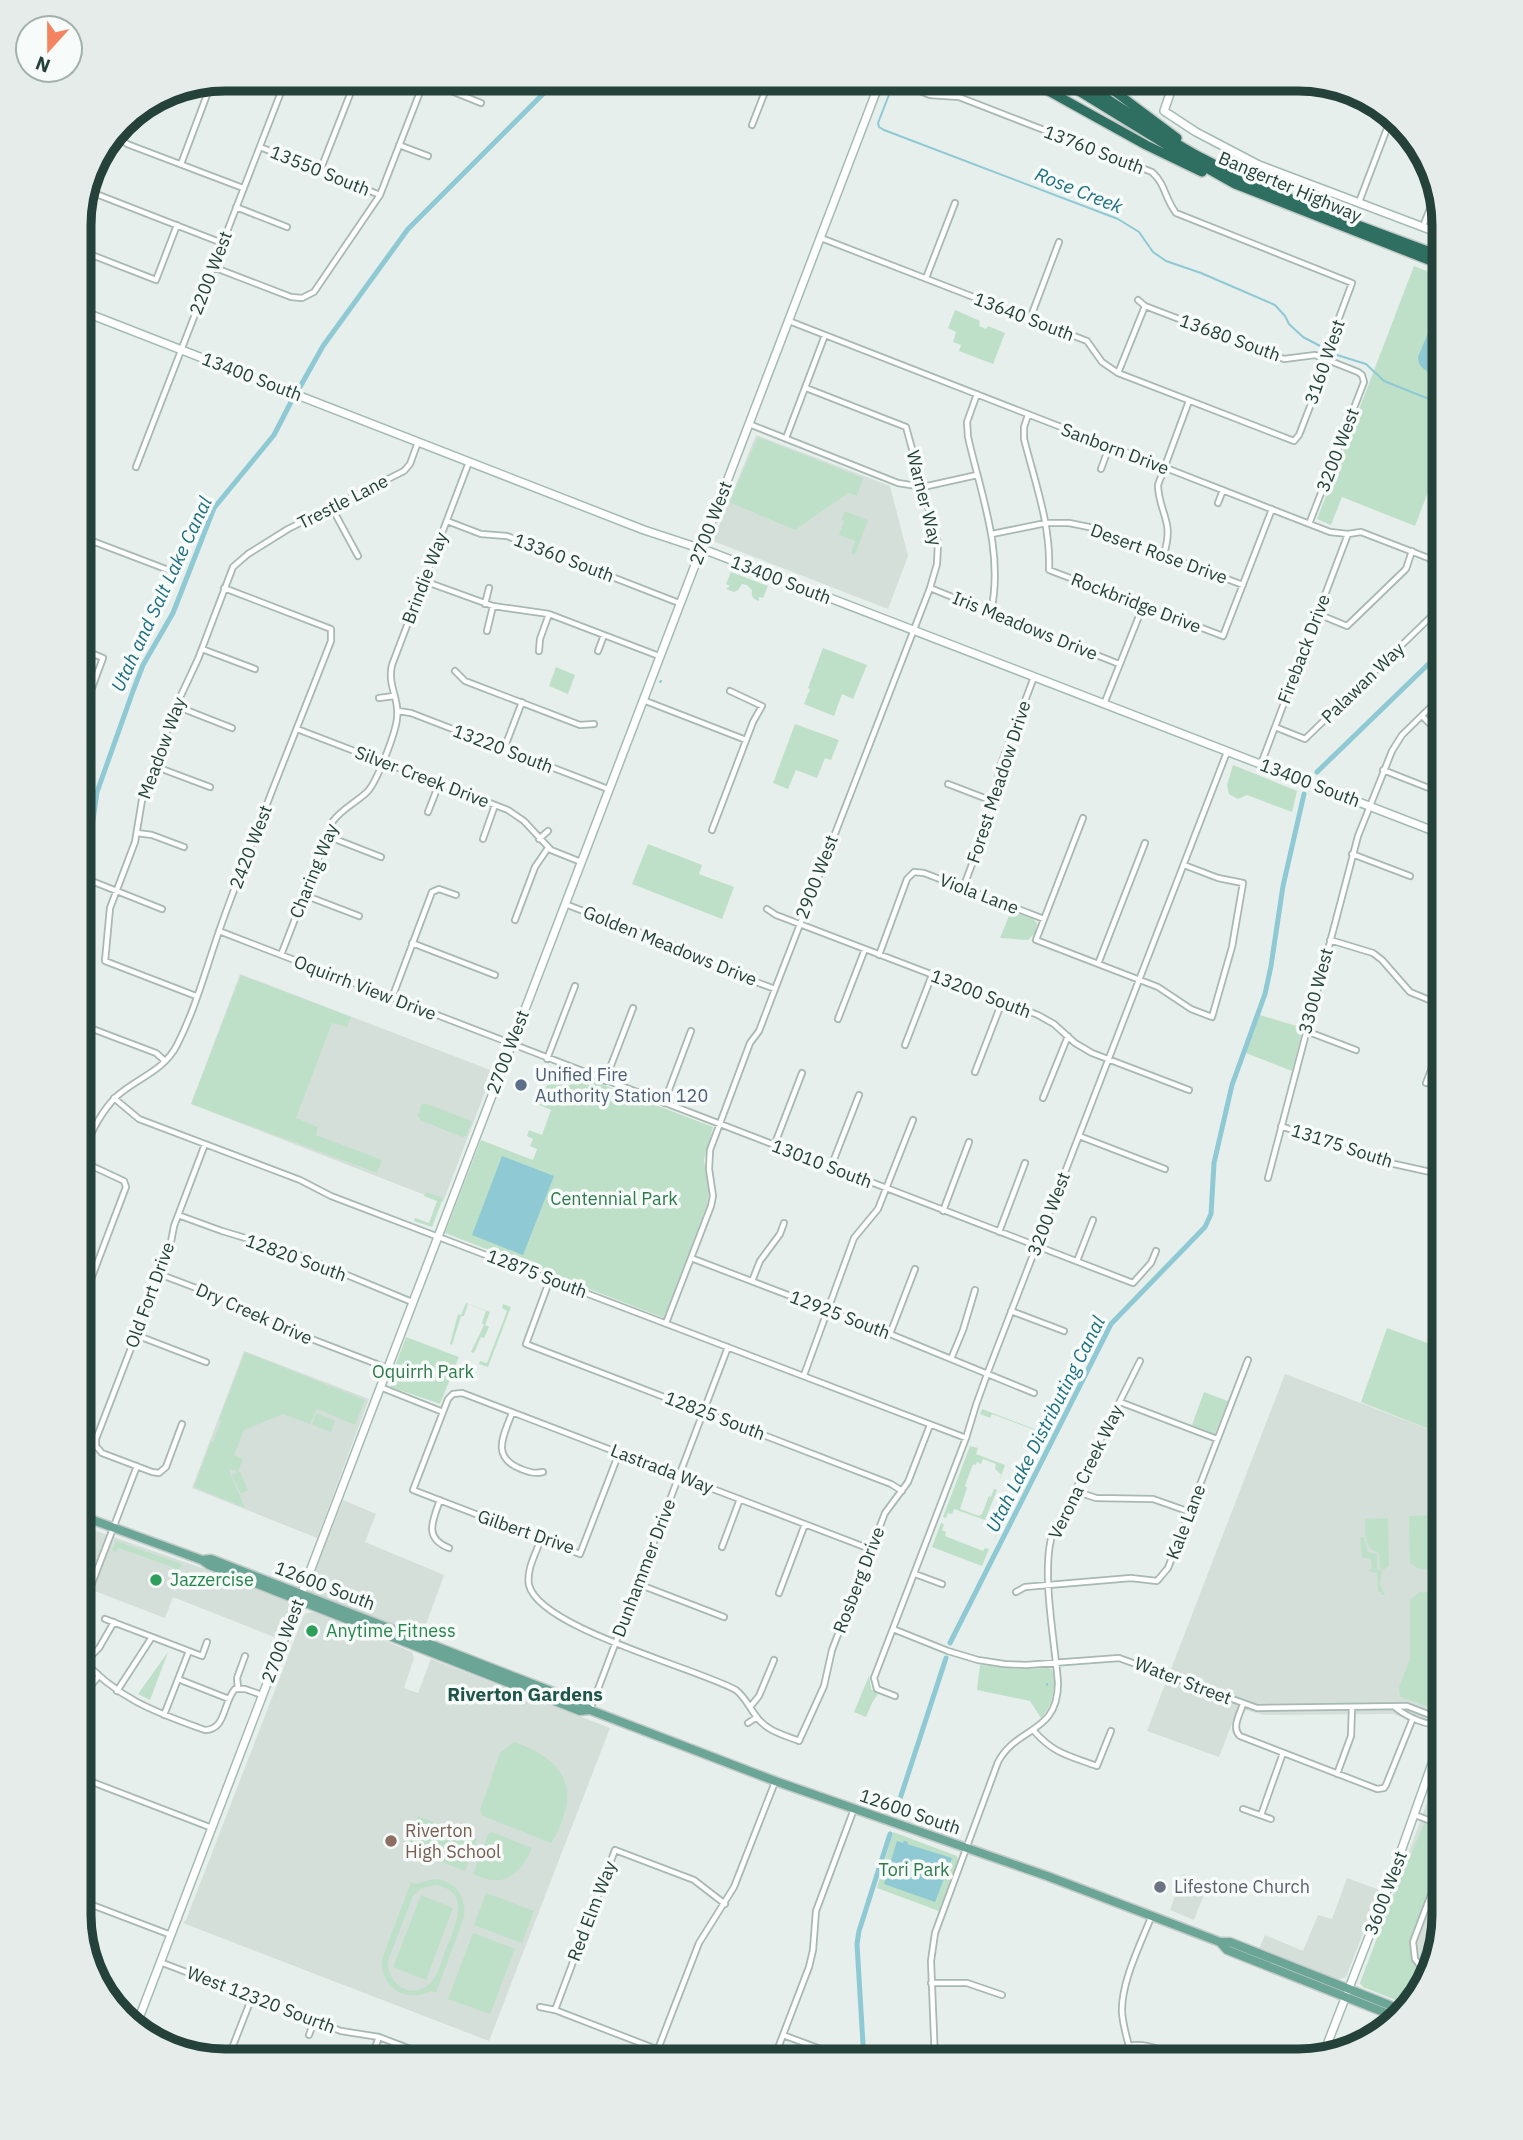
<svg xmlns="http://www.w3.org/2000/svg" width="1523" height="2140" font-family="'IBM Plex Sans',sans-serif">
<rect width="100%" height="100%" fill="#e6efeb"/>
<path fill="#d4dfda" d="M756 435 890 486 908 556 888 609 713 541Z
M240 974 493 1071 443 1202 191 1104Z
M244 1351 369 1399 317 1538 192 1488Z
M1285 1374 1444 1435V1713L1438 1730 1393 1714 1264 1715 1238 1708 1219 1757 1147 1731Z
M343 1500 376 1514 365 1542 444 1575 417 1649 304 1607 287 1642 173 1597 165 1618 79 1585V1525L302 1603Z
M314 1612 412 1652 414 1658 404 1688 418 1693 431 1659 610 1728 489 2041 183 1923 186 1920 304 1615 307 1613Z
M1444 1757V1915L1425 1988 1409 2004 1360 1984Z
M1183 1874 1208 1884 1194 1920 1170 1910Z
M1347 1878 1380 1890 1346 1977 1337 1980 1259 1949 1265 1935 1303 1951 1318 1915 1332 1919Z"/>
<path fill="#bfe0c8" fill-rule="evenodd" d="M1414 266 1444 278V450L1415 526 1342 497 1331 525 1317 519Z
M955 310 980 321 979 326 986 329 988 326 1005 333 993 364 959 351 961 345 953 342 956 332 948 328Z
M758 437 863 478 857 496 848 493 795 530 729 502Z
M845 511 868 520 855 555 851 553 855 541 839 535 844 521 841 520Z
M731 572 768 586 763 598 759 597V601C753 599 751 597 752 590L747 585 742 584 738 590 734 592 726 589 730 586 726 584Z
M823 648 867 665 853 699 842 694 834 716 804 704 810 689 808 688Z
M556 667 575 675 568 694 549 686Z
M795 724 839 740 831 760 825 758 817 778 796 770 788 789 773 783Z
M1233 765 1297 791 1292 812 1247 795 1238 799 1229 794 1227 785Z
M648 844 702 865 699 874 734 887 722 919 632 884Z
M1011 911 1033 919 1037 923 1036 932 1028 940 1000 938Z
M241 975 351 1017 347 1027 332 1023 296 1118 318 1127 316 1135 382 1160 377 1173 191 1104Z
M1260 1015 1303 1028 1292 1071 1246 1053Z
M553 1070H564L713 1127 704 1160 709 1190 707 1205 664 1318 445 1233 481 1140 533 1160 537 1149 530 1146 533 1139 527 1136 529 1130 542 1135 551 1110 539 1105Z
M422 1104H427L469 1120 472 1122 466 1136 462 1137 420 1120 417 1114 420 1112V1106Z
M426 1192 443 1198 432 1227 414 1221 415 1218 429 1223 437 1201 424 1196Z
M466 1303 490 1312 485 1325 489 1327 484 1338 481 1337 474 1353 471 1352 484 1325 482 1323 486 1311 468 1304 464 1316H461L452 1345 450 1344 458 1314 461 1315Z
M503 1304 511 1307 488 1367 479 1364 480 1361 487 1363 507 1311 502 1308Z
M1387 1328 1444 1349V1435L1361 1402Z
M406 1337 459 1357 440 1404 391 1387 390 1380Z
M245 1352 365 1400 355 1425 317 1409 310 1424 283 1414 244 1430 234 1455 243 1459 238 1472H240L248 1490 241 1494 232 1475 238 1472 230 1469 229 1470 245 1508 194 1487 211 1441 213 1442 221 1421 219 1420Z
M1204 1392 1228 1401 1215 1434 1192 1425Z
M982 1409 1048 1434 1029 1472 1025 1470 1026 1467 1030 1468 1044 1439 1039 1436 1040 1432 992 1414 990 1418 980 1414Z
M316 1413 335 1421 331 1432 312 1425Z
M1436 1434 1444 1437V1479H1437Z
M970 1446 978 1448 976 1454 1005 1465 1000 1479 1001 1474 995 1469 996 1464 983 1459 981 1464 977 1462 976 1465 973 1464 965 1486 967 1488 960 1509 979 1516 982 1514 989 1496 991 1497 994 1489 997 1490 985 1520 954 1509 952 1514 948 1513 946 1518 943 1517Z
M1020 1473 1027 1476 993 1542Z
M1438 1489H1444V1571L1419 1569 1410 1563 1409 1516 1437 1515Z
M1388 1518 1389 1566 1383 1570 1380 1568 1379 1553C1363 1547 1366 1535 1365 1519Z
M941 1523 944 1524 942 1530 946 1532 945 1536 983 1551 985 1548 989 1549 982 1566 932 1547Z
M1360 1537H1364L1368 1552 1377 1554V1569L1382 1571 1380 1584 1385 1595H1381V1592H1378L1377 1573 1367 1571 1372 1569 1371 1559 1362 1558Z
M116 1541 182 1564 178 1573 174 1571 175 1568 118 1548 116 1552 112 1550Z
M1419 1592 1441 1593 1444 1595V1701L1440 1711 1400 1697 1399 1687 1410 1659V1600Z
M168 1652 150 1700 138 1694Z
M980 1665 1021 1669 1048 1668 1052 1669C1057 1687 1053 1704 1041 1718L1030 1701 977 1690Z
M869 1676 871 1689 878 1694 872 1703 866 1717 854 1712Z
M514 1742C551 1754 578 1777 563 1818 560 1827 557 1835 551 1843L483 1816 480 1810 500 1753Z
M418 1816 477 1839 465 1871 406 1848Z
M1424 1823 1444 1831V1854L1414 1931C1410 1951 1413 1966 1427 1980L1425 1988 1408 2005 1363 1987 1360 1983 1387 1912Z
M492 1832 532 1848C520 1876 503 1889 473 1874L488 1834Z
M893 1832 957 1856 958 1861 939 1911 877 1888Z
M433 1879C454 1880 467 1895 464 1917L436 1993 431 1991C406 2004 379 1987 382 1959L411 1882 416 1884ZM435 1885C474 1891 454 1928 445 1951 441 1962 438 1977 428 1985 409 2000 387 1982 388 1961L413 1896 422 1888Z
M486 1893 534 1911 522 1943 474 1925Z
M421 1895 453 1908 426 1980 393 1967Z
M473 1933 515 1949 490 2014 448 1999Z"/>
<path fill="#8ec9d4" d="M1444 299V378C1433 373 1418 371 1418 357L1440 304Z
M502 1156 554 1176 523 1255 472 1235Z
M897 1841 952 1858 935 1902 884 1884Z"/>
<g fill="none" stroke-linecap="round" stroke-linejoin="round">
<path stroke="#8ec9d4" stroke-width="2" d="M892 87 878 123 879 127 884 130 1118 219 1139 232 1153 252 1166 261 1201 273 1275 305 1285 316 1289 324 1303 337 1322 347
M1337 355 1366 364 1384 381 1444 405
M660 682 661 681
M1047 1684V1685
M904 1842 907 1843"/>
<path stroke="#8ec9d4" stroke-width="5" d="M300 387 323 346 408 229 558 79
M1317 772 1444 649
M79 855 91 834 97 792 133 691 143 665 173 613 214 508 274 435 291 402
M950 1643 1111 1324 1205 1227 1211 1214 1214 1163 1232 1085 1265 994 1271 966 1283 886 1304 794
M896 1811 946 1658
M864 2061 857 1944 859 1931 890 1834"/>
<g stroke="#a8b8b2" stroke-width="8">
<path id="street" d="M424 80 481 103
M125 120 121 129V138L127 144 243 188
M752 125 770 79
M399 145 428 156
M260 147 380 195
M181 164 208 92
M320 171 356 79
M86 190 222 243
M1359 202 1391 118
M236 207 287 227
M1423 226 1436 194
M821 238 1087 341 1102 362 1118 373 1294 441 1299 435 1325 368 1333 334 1352 283 1176 213C1164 197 1166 185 1152 172L959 97 930 95 890 79
M79 250 156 280 177 225
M213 267 291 297 302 298 314 292 380 195 425 79
M926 278 955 203
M1138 300 1145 306 1284 359 1315 355 1358 372 1362 375 1364 382 1309 524
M1030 319 1059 242
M789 321 1330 532 1348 534 1361 532 1444 564
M1118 373 1145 306
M977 394 967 422 968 437C981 495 1004 552 991 612
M1028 415 1024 427V439C1035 482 1051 526 1049 570L1223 636 1272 509
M749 424 898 483 923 487 977 475
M786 438 825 335
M136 467 286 79
M1101 469 1109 447
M1218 503 1223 490
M332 508 358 556
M447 521 481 534 507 536 679 603
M992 534 1046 523H1069L1089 527 1243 585
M79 536 171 571
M1164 554C1167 544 1169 535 1167 525 1164 510 1158 500 1158 485L1189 401
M424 581 493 606 549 614 659 656
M930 588 1119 664
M485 604 489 588
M1318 614 1347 626 1406 569 1412 551
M487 631 493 606
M202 649 255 669
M539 651 540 639 549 614
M598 651 604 635
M455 671 465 681 580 725 594 724
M379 698 394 696
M643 700 746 740
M1104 704 1143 606
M176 706 232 728
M79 709 90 693 103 658 79 648
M398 711 411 713 608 789
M1422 716 1438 732 1444 734
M1275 727 1305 739 1444 604
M297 729 508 810 524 821 551 850 581 862
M504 749 522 702
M1261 764 1348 534
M154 766 210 787
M1383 770 1444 794
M948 784 995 802
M428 812 439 784
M1083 818 1036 940 1158 987 1191 1009 1212 1017 1232 947 1243 883 1218 878 1184 865
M712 830 753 722 762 706 730 691
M137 833 152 835 184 847
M327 836 381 857
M483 839 495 805
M539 839 548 831
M1352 854 1410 876
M79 876 162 909
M963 888 993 809 1000 767 1034 677
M304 895 359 916
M565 904 675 946 708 964 775 989
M767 909 776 915 1038 1015 1054 1024 1075 1043 1092 1053 1189 1090
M515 920 535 867 548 848
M219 931 1133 1283 1151 1263 1156 1251
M1330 940 1373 953 1382 960 1410 992 1444 1006
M412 943 495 975
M281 955 333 821C342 809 355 803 366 793 376 785 396 732 397 718 400 699 387 686 392 665L469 462
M879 955 907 879 914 872 924 873 1044 919
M1098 964 1145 843
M196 996 105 961 110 908 135 842 142 800 176 706 198 659 233 567 248 554 288 529 404 471 410 464 418 442
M392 998 432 892 439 889 456 895
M838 1019 865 949
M79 1027 90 1028 156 1053 165 1061
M1306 1031 1356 1050
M905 1045 932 975
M547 1059 575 986
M975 1072 1002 1002
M605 1081 633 1008
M1426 1083 1444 1037
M114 1098 139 1119 300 1180 331 1196 966 1438
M1043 1098 1068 1036
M664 1103 691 1031
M1281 1126 1376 1160 1444 1175
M1079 1136 1165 1169
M774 1146 802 1073
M79 1160C89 1138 99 1113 117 1096 137 1078 164 1071 177 1045 197 1006 208 961 223 920 257 826 295 734 331 641V629L224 588
M831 1167 859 1095
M1268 1178 1358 836 1392 751 1402 735 1444 694
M943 1211 969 1142
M178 1215 222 1231 289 1251 412 1302
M999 1232 1025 1163
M691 1258 890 1334 1034 1393
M1077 1261 1093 1220
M159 1274 220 1297 257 1318 387 1368
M550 1279 526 1344 891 1484 902 1491
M752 1281 760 1261 780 1234 784 1223
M79 1311 126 1187 124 1181 79 1160
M1011 1311 1064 1331
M666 1323 711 1206 713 1196 709 1169 710 1150 750 1043 759 1031 775 989 930 588 937 564 938 543 906 427 806 388
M890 1334 915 1269
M136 1335 206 1362
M951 1359 963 1330 975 1290
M804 1375 854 1238 878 1209 913 1120
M380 1387 443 1412
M1120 1402 1217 1439
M512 1413C504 1435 490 1457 521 1469 529 1472 534 1474 543 1472
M182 1424 166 1467 159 1473 152 1472 102 1453 96 1446V1439L170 1247 174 1226 205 1144
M619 1453 580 1554 413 1490 448 1399 453 1394 462 1393 870 1549
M1075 1491 1096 1498 1153 1499 1190 1512
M440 1500C433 1520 423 1538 449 1548
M541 1539C536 1553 526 1570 529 1585 539 1628 696 1668 736 1690 745 1697 749 1707 756 1716 766 1731 784 1735 799 1741L824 1686 832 1650 885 1513 908 1482 930 1425
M722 1547 740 1499
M915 1574 942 1584
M638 1584 724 1617
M1016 1592 1025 1587 1131 1578 1157 1581 1168 1568 1248 1360
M779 1593 805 1524
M79 1617 137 1466
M105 1619 202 1656 207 1642
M893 1629 948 1651 978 1660 1004 1664 1026 1665 1119 1658 1257 1708 1407 1706 1438 1718 1444 1723
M79 1655C114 1697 154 1712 205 1730 226 1730 223 1702 235 1689H245L262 1695
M85 1662 99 1648 114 1622
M178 1679 229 1699
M93 1683 98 1677
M238 1688 237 1678 245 1656
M117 1691 152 1637
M895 1696 877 1689 874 1678 966 1438 976 1405 989 1369 1227 752
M1243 1704C1240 1714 1231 1728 1240 1736L1377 1789 1384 1788 1386 1785 1413 1718
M750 1707 759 1696 774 1660
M1396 1708C1409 1718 1427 1726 1444 1725
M590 1710 728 1347
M164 1715 189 1651
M748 1723 757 1717
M1034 1731C1054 1754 1070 1756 1097 1766L1111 1731
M1337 1774 1351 1736 1352 1707
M79 1777 212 1828
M1243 1809 1271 1819
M1261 1815 1283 1753
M1415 1815 1444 1826
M79 1900 171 1935
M160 1962 341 2031 379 2037 442 2061
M1428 1976 1415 1959 1413 1942 1444 1860
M931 1983H967L1002 1995
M540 2007 555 2010 651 2047 696 2061
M555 2010 615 1850 694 1880 725 1904
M309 2035 314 2021
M783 2035 826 2051
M1129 2046C1155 2041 1169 2059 1191 2054
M658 2049 699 1943 734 1887 775 1782
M227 2061 252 1997
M370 2061 379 2037
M773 2061 809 1967 813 1950 816 1911 854 1809
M935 2061 931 1961 935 1933 998 1762C1017 1726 1058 1734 1058 1683 1055 1642 1042 1578 1051 1539L1140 1361
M1133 2061C1129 2045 1123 2028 1122 2012 1121 1982 1141 1943 1152 1915"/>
</g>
<g stroke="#a4bbb3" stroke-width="10">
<path id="secondary" d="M1175 79 1164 111 1196 132 1259 165 1444 235
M79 310 644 530 708 551 1444 835
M136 2026 881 79
M1323 2055 1389 1885 1444 1730"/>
</g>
<g stroke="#c2cac8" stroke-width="11">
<path id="primary" d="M79 1515 202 1560 209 1565 580 1711 590 1710
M202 1560 211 1559C335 1606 458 1656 582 1703L590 1710 775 1781 1047 1876 1220 1942H1230L1402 2010
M1220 1942 1227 1950 1396 2017"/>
</g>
<g stroke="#c2cac8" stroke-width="12">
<path id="highway" d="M1027 79 1146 145 1202 172
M1059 79 1173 149 1235 184 1444 266
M1076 79C1117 104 1156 133 1198 156 1276 197 1361 226 1444 257
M1098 79 1177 138"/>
</g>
<use href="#street" stroke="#fff" stroke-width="4.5"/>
<use href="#secondary" stroke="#fff" stroke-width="7"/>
<use href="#primary" stroke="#6aa596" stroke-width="8"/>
<use href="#highway" stroke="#2f6f62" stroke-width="9"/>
</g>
<circle fill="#5c6f8a" stroke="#f7fbf9" stroke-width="2.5" cx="521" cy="1085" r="7"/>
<g fill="#2e9e5b" stroke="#f7fbf9" stroke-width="2.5">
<circle cx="156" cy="1580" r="7"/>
<circle cx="312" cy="1631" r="7"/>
</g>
<circle fill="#8d6e63" stroke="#f7fbf9" stroke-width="2.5" cx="391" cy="1841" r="7"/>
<circle fill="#6b7280" stroke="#f7fbf9" stroke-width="2.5" cx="1160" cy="1887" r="7"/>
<g text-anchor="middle" stroke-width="7" stroke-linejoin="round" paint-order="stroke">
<g font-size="18" fill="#24423a" stroke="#f7fbf9">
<text transform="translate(1094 150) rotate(21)" y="6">13760 South</text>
<text transform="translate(320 171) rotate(22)" y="6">13550 South</text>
<text transform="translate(1290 187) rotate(23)" y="6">Bangerter Highway</text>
<text transform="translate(211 273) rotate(-69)" y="6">2200 West</text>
<text transform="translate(1024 317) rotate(21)" y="6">13640 South</text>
<text transform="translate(1230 338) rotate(20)" y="6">13680 South</text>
<text transform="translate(1325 362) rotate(-71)" y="6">3160 West</text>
<text transform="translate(252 377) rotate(21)" y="6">13400 South</text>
<text transform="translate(1115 449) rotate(21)" y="6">Sanborn Drive</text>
<text transform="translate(1338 450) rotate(-69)" y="6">3200 West</text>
<text transform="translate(924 498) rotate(76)" y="6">Warner Way</text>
<text transform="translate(343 502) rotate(-27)" y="6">Trestle Lane</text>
<text transform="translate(711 523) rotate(-69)" y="6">2700 West</text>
<text transform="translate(1159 554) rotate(20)" y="6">Desert Rose Drive</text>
<text transform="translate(564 558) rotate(21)" y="6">13360 South</text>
<text transform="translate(425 578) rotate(-69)" y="6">Brindie Way</text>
<text transform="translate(781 580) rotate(21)" y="6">13400 South</text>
<text transform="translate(1136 603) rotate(21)" y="6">Rockbridge Drive</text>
<text transform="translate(1025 626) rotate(22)" y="6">Iris Meadows Drive</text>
<text transform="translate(1304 649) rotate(-69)" y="6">Fireback Drive</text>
<text transform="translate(1363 683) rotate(-44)" y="6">Palawan Way</text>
<text transform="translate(162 748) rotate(-70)" y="6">Meadow Way</text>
<text transform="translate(503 749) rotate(21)" y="6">13220 South</text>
<text transform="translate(422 777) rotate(21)" y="6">Silver Creek Drive</text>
<text transform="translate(999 782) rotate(-72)" y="6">Forest Meadow Drive</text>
<text transform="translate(1310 783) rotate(21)" y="6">13400 South</text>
<text transform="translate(251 847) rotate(-69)" y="6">2420 West</text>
<text transform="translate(314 871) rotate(-68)" y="6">Charing Way</text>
<text transform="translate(817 877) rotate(-69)" y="6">2900 West</text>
<text transform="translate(979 894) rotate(21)" y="6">Viola Lane</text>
<text transform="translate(670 946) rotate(22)" y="6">Golden Meadows Drive</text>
<text transform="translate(365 988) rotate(21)" y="6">Oquirrh View Drive</text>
<text transform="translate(1316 991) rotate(-75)" y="6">3300 West</text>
<text transform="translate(981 994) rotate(21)" y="6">13200 South</text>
<text transform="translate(508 1052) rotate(-69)" y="6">2700 West</text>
<text transform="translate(1342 1146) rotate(18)" y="6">13175 South</text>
<text transform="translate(822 1164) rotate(21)" y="6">13010 South</text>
<text transform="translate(1049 1214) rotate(-69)" y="6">3200 West</text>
<text transform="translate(296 1258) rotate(20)" y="6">12820 South</text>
<text transform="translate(537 1274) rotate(21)" y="6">12875 South</text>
<text transform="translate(150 1295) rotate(-70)" y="6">Old Fort Drive</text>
<text transform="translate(254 1314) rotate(24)" y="6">Dry Creek Drive</text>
<text transform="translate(840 1315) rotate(21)" y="6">12925 South</text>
<text transform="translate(715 1416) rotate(21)" y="6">12825 South</text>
<text transform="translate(662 1469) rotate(21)" y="6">Lastrada Way</text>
<text transform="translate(1086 1472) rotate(-64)" y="6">Verona Creek Way</text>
<text transform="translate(1186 1522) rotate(-69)" y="6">Kale Lane</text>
<text transform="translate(526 1532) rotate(19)" y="6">Gilbert Drive</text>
<text transform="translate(644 1568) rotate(-69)" y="6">Dunhammer Drive</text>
<text transform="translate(859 1580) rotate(-69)" y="6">Rosberg Drive</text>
<text transform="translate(325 1586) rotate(21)" y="6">12600 South</text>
<text transform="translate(283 1641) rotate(-69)" y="6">2700 West</text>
<text transform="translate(1183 1681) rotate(21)" y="6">Water Street</text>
<text transform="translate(910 1812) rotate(19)" y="6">12600 South</text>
<text transform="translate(1386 1893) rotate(-69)" y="6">3600 West</text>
<text transform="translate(592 1911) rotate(-69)" y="6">Red Elm Way</text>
<text transform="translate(261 2000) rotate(21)" y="6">West 12320 Sourth</text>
</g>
<g font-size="18" fill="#4e5e75" stroke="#f7fbf9" text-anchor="start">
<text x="535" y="1081">Unified Fire<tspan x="535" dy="21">Authority Station 120</tspan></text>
</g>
<g font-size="18" fill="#2d7a4b" stroke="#f7fbf9">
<text x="614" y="1205">Centennial Park</text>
<text x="423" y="1378">Oquirrh Park</text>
<text x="914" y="1876">Tori Park</text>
</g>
<g font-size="18" fill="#27864d" stroke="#f7fbf9" text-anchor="start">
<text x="170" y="1586">Jazzercise</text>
<text x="326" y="1637">Anytime Fitness</text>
</g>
<g font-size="18" fill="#785e54" stroke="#f7fbf9" text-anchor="start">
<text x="405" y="1837">Riverton<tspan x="405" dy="21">High School</tspan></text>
</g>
<g font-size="18" fill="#5b616d" stroke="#f7fbf9" text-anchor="start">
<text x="1174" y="1893">Lifestone Church</text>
</g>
<g font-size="19" font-style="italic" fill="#1c6f80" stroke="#f7fbf9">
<text transform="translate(1079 190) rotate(22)" y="7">Rose Creek</text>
<text transform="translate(161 594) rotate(-65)" y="7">Utah and Salt Lake Canal</text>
<text transform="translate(1045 1424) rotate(-63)" y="7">Utah Lake Distributing Canal</text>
</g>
<g font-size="19" font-weight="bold" fill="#1f5548" stroke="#f7fbf9">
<text x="525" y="1701">Riverton Gardens</text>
</g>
</g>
<path d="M0 0H1523V2140H0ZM225 91H1298A134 134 0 0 1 1432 225V1915A134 134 0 0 1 1298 2049H225A134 134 0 0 1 91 1915V225A134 134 0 0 1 225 91Z" fill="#e6ecea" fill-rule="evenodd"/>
<path fill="none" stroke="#24423a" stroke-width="9" d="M225 91H1298A134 134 0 0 1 1432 225V1915A134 134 0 0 1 1298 2049H225A134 134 0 0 1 91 1915V225A134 134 0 0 1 225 91Z"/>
<g transform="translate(49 49) rotate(201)"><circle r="33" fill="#f7fbf9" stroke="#a3b1ad" stroke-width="2"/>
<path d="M0-5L12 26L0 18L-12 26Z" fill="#f4845f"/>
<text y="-10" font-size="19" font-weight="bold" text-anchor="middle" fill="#24423a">N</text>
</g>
</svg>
